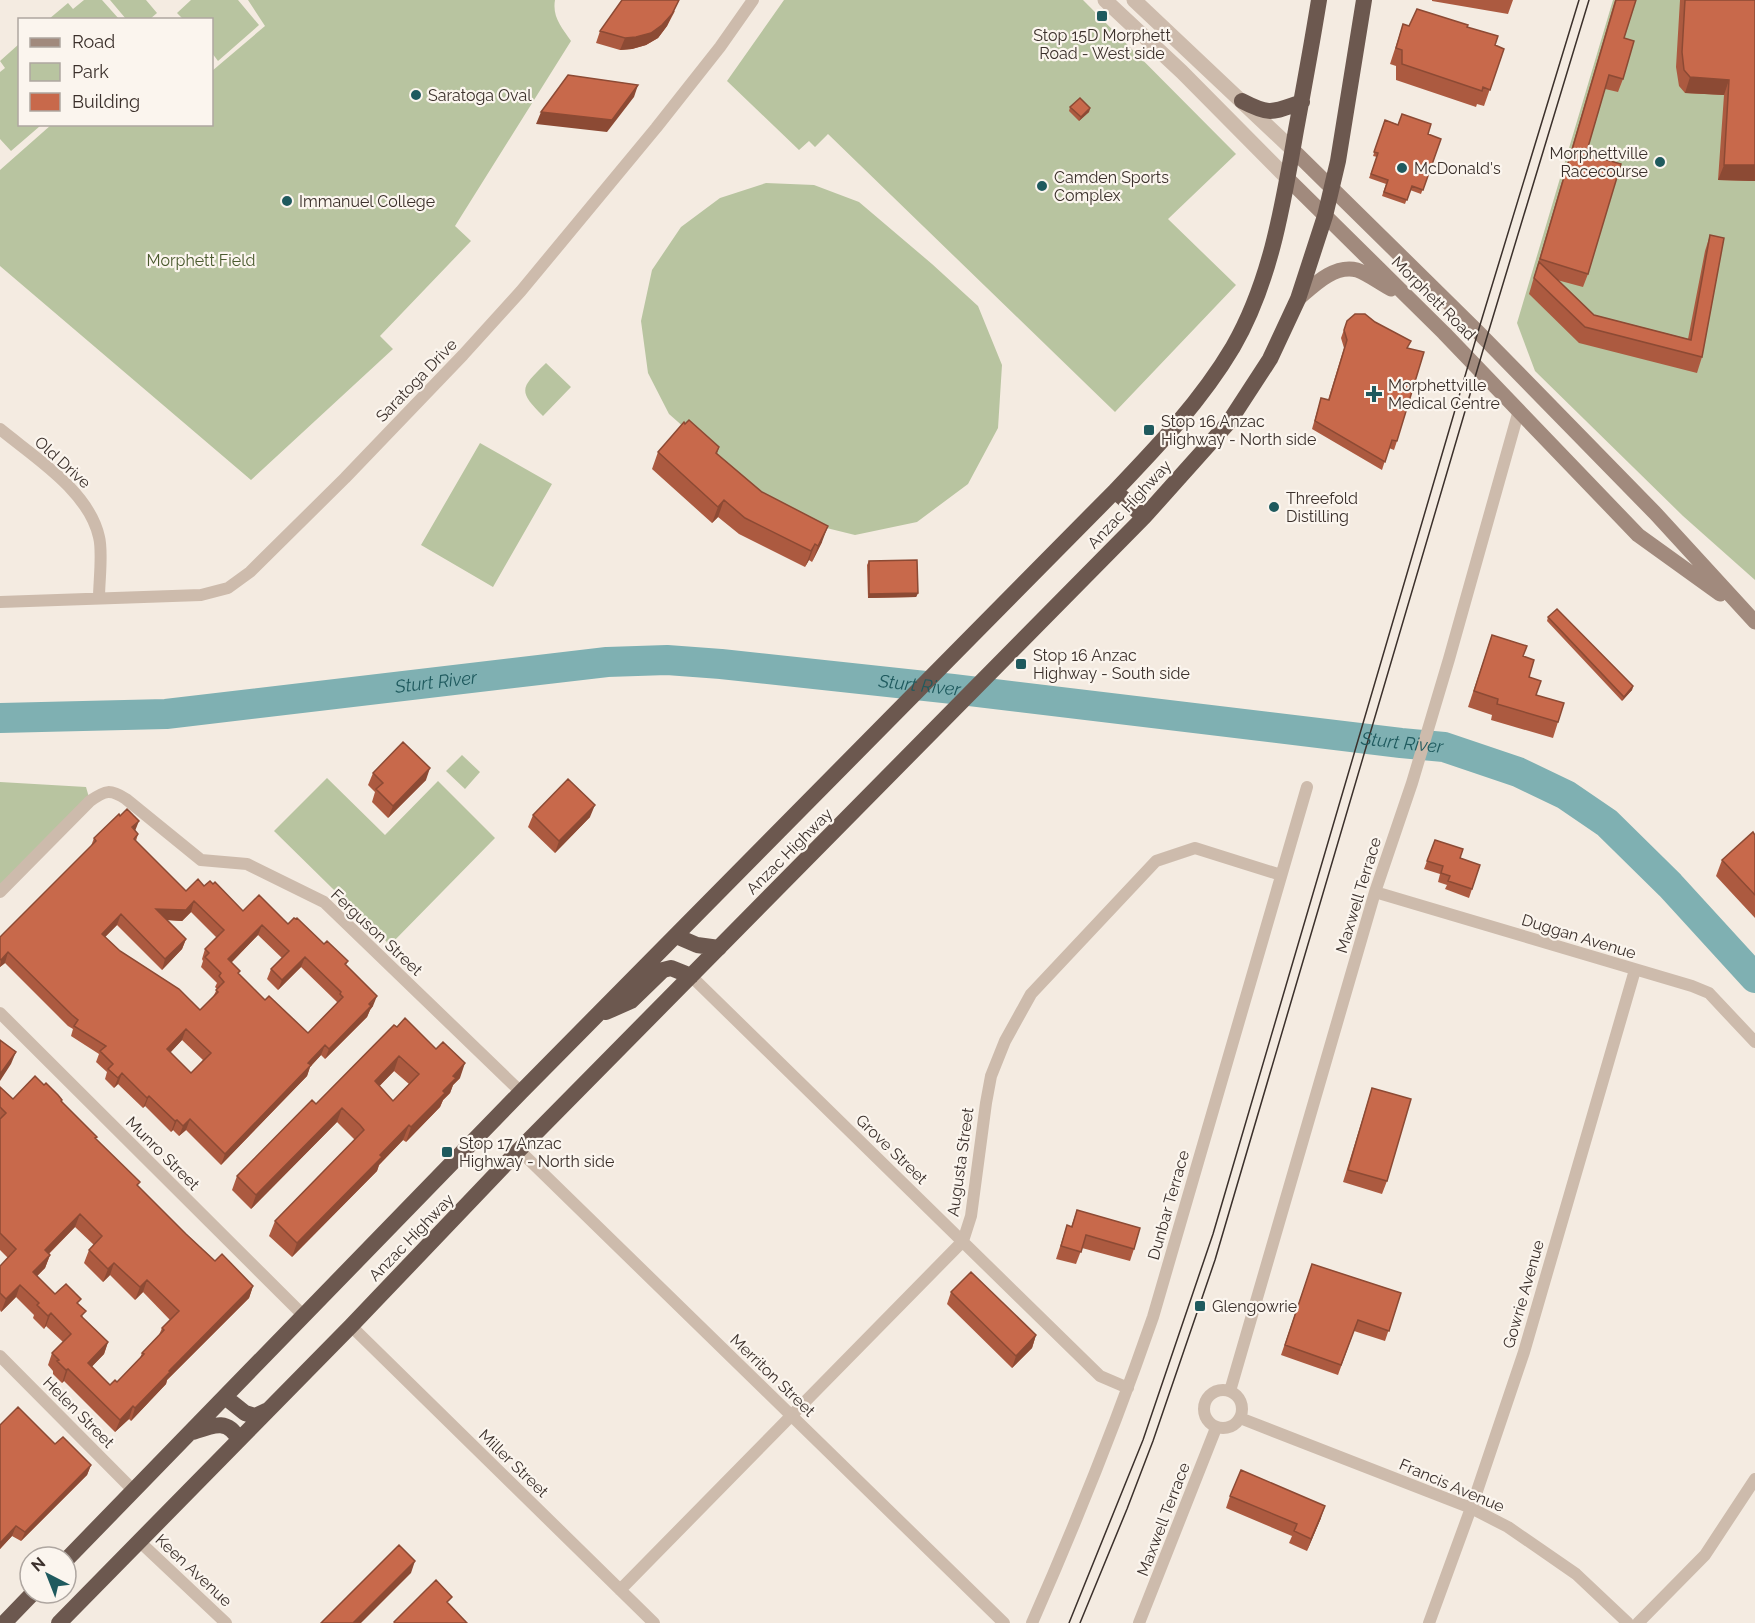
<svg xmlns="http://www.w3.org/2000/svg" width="1755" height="1623" font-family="Raleway,sans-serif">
<rect width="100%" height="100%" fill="#f4ebe1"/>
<path fill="#b8c4a0" d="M84 0H102L119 19H49L68 3 73 9Z
M110 0H146L157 13 150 19H126Z
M191 0H238L259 25 218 61 212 53V20L183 19 177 13Z
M248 0H555C552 17 562 28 571 41L455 226 471 241 380 336 393 349 251 480 0 266V170L51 125 212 124V71L265 26Z
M784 0H1083L1236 154 1168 219 1236 285 1115 412 828 134 815 147 809 141 799 150 727 81Z
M1613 0H1755V580L1683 516 1535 371 1517 323Z
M19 44 20 124 40 126 11 151 0 139V72L5 68 0 61Z
M766 183 814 185 859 202 932 264 978 306 1002 365 998 428 968 484 917 522 855 535 794 520 745 481 669 414 648 373 641 321 652 270 681 227 720 198Z
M546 363 571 387 543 416C516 390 522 387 546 363Z
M480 443 552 484 493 587 421 545Z
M462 755 480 772 465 789 446 771Z
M327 778 385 835 438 781 495 838 390 945 274 831Z
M0 782 86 787 90 801 0 892Z"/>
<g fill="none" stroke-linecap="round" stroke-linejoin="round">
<path stroke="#7fb0b2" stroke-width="30" id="s1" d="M0 718 166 714 607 662 667 660 721 664 953 689 1401 743 1444 747 1518 772 1566 795 1607 823 1670 885 1755 978"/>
<path stroke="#cdbbac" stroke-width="12" d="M0 429C34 457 89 491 99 537 103 552 99 581 99 598
M0 602 201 595 228 588 250 572 345 478 463 355 521 291 656 128 720 47 753 0
M0 892 90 801C106 790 110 789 126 799L201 860 247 864 324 902 521 1092
M1375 892 1692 986 1709 993 1755 1042
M691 976 1100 1376 1128 1388
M0 1013 304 1316
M519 1150 1004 1623
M351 1326 654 1623
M0 1356 134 1491
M1204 1409a19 19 0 1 1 38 0a19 19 0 1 1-38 0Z
M1230 1391 1375 892 1412 783 1449 659 1519 410
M1240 1418 1471 1508 1508 1527 1576 1574 1628 1623
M140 1542 226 1623
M620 1590 963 1241 971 1216 986 1103 991 1076 1005 1041 1031 994 1156 861 1195 848 1281 875
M1032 1623C1076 1523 1117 1421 1153 1317L1307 787
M1139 1623 1216 1428
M1429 1623 1475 1497 1524 1352 1635 970
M1638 1623 1705 1555 1755 1479"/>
<path stroke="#cdbbac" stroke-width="15" d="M1105 0 1182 72 1289 180
M1134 0 1293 150"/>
<path stroke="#a18a7d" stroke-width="15" d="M1293 150 1478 332 1655 513 1755 622
M1289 180 1444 333 1638 535 1720 594
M1298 299C1313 286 1334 264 1357 270 1368 274 1380 283 1391 289"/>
<path stroke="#6c584f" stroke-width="16" d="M1242 101C1271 116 1272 112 1302 102
M1115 491 1144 517
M676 936 697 945 719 948
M606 1012 631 1001 663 970 671 968 691 976
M225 1397 245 1413 255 1416 268 1410
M193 1432C213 1425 228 1418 239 1440
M66 1560 521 1092 1115 491C1158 446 1201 401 1233 347 1271 281 1283 204 1296 130 1304 87 1312 43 1319 0
M4 1623 33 1593
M59 1623 351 1326 519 1150 1144 517 1229 422 1270 359 1298 299 1325 216 1338 161 1364 0"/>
<path stroke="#3b302b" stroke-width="1.5" d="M1069 1623 1143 1440 1213 1234 1480 325 1579 0
M1080 1623 1127 1509 1153 1441 1215 1260 1486 340 1589 0"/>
</g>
<path fill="#ac5a40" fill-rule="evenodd" d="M1432 0H1513L1508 14 1432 1Z
M1615 0H1636L1624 38 1623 79 1618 92 1605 89 1586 154 1588 274 1583 287 1557 280 1594 315 1688 339 1705 251 1710 235 1702 357 1697 373 1579 343 1529 294Z
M1680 0H1755V181L1718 180 1724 95 1685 93 1679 86 1676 67Z
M675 11 667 26 658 38 646 45 632 49 620 50 596 43 600 31Z
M1403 24 1409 26 1467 27 1495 45 1504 49 1484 106 1477 104 1476 107 1396 80V66L1390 64Z
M1070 107 1090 108 1089 112 1079 121 1069 111Z
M1385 120 1441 139 1421 194 1410 190 1405 204 1382 196 1386 184 1369 178 1377 157 1373 156Z
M1347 321 1375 322 1408 348 1397 441 1394 450 1389 448 1382 470 1312 429 1321 398 1328 400 1344 348 1341 338Z
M719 447 717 454 822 542 812 562 809 560 805 567 739 534 718 517 712 523 652 469 658 452Z
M869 561 918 593 916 597 868 598 867 565Z
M1548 617 1633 686 1632 690 1622 701 1547 621Z
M1492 635 1529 677 1536 695 1558 722 1553 738 1491 720 1492 715 1468 707Z
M373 773 426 780 388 818 372 802 375 792 368 785Z
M533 815 590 817 555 853 528 827Z
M120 816 138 834 136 841 186 891 204 886 243 911 288 924 324 944 348 961 346 965 373 1006 370 1010 367 1017 325 1059 321 1055 310 1067 307 1076 221 1165 186 1130 179 1136 173 1130 171 1132 145 1106 143 1108 118 1084 114 1088 105 1079 107 1072 96 1062 99 1054 71 1036 73 1029 68 1026 5 963 0 967V937L91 846 94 838ZM191 912 217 938 205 949 202 959 203 961 201 967 217 983 215 987 217 989 213 997 200 1010 120 951 105 937 117 925 162 970 182 949 186 939 167 920 182 921ZM258 935 282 958 271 969 267 979 278 990 301 967 337 1002 336 1005 308 1033 265 1000 239 974 231 963ZM182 1040 203 1060 191 1073 170 1053Z
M1755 835V918L1716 876 1722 860Z
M1435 840 1460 858 1480 865 1469 898 1445 889 1447 885 1438 882 1440 874 1424 869Z
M394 1025 460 1078 453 1085 450 1093 443 1100 440 1107 406 1142 403 1140 379 1165 377 1171 292 1257 269 1236 275 1221 355 1140 337 1122 251 1209 232 1190 237 1176 316 1104ZM394 1071 409 1084 393 1101 379 1086Z
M44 1085 62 1100V1102L97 1137 96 1139 138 1186 186 1234 215 1261 253 1286 249 1298 167 1380 166 1384 131 1421 129 1419 115 1432 64 1381 62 1383 53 1374V1371L48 1365 52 1353 63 1342 46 1326 44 1329 33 1318 34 1315 16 1297 1 1312 0 1310V1266L8 1258 0 1250V1087L13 1099ZM75 1227 94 1245 89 1250 84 1263 103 1282 110 1275 135 1300 143 1292 170 1320 162 1328 159 1335 142 1353 140 1358 117 1382 110 1385 92 1366 104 1354 108 1342 83 1318 79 1304 55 1294 37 1276 45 1268 50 1255 49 1254Z
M1372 1088 1387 1181 1382 1194 1343 1182Z
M1077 1210 1134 1249 1130 1261 1082 1248 1076 1264 1056 1259 1067 1225 1071 1227Z
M1312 1264 1401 1293 1385 1341 1354 1331 1338 1375 1281 1355Z
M951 1292 1036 1335 1032 1348 1012 1368 947 1304Z
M0 1425 55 1444 91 1465 87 1475 21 1541 12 1536 0 1549Z
M1230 1496 1321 1518 1307 1551 1289 1543 1292 1536 1226 1508Z"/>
<path fill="#8c4a34" d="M679 0 667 26 658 38 646 45 632 49 620 50 625 38Z
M1690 77 1729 80 1724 95 1685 93Z
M638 85 634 97 607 132 536 124 541 112Z
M1090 108 1089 112 1079 121 1081 117Z
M1724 165H1755V181L1718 180Z
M724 500 718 517 712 523 718 507Z
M828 526 822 542 812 562 818 546Z
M815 544 809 560 805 567 811 551Z
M918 593 916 597 868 598 869 594Z
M1633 686 1632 690 1622 701 1624 697Z
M430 768 426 780 388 818 393 806Z
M595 805 590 817 555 853 559 841Z
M139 821 135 831 132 827Z
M194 901 191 912 182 921 152 919 156 909Z
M121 914 117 925 98 944 102 934Z
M262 925 258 935 224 970 228 959Z
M186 939 182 949 162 970 165 959Z
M8 952 5 963 0 967 1 960Z
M305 957 301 967 278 990 282 980Z
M377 996 373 1006 370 1010 367 1017 325 1059 329 1049Z
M186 1029 182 1040 163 1060 167 1049Z
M325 1045 321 1055 310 1067 307 1076 221 1165 225 1154Z
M16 1052 11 1064 0 1081V1074Z
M399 1056 394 1071 370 1096 375 1081Z
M465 1063 460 1078 453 1085 450 1093 443 1100 440 1107 406 1142 411 1127 453 1076Z
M122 1073 118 1084 114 1088 118 1078Z
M149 1096 145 1106 143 1108 147 1098Z
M342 1108 337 1122 251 1209 256 1195Z
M190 1119 186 1130 179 1136 183 1126Z
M177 1120 173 1130 171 1132 175 1121Z
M409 1125 403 1140 379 1165 377 1171 292 1257 297 1243Z
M80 1214 75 1227 40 1262 45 1250Z
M50 1255 45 1268 28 1285 33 1272Z
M114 1263 110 1275 103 1282 108 1269Z
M147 1280 143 1292 135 1300 140 1287Z
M20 1285 16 1297 1 1312 6 1299Z
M253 1286 249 1298 167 1380 166 1384 131 1421 135 1408 169 1371Z
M51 1313 46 1326 44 1329 48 1316Z
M1036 1335 1032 1348 1012 1368 1016 1356Z
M108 1342 104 1354 84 1375 88 1363Z
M68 1369 64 1381 62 1383 66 1370Z
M133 1406 129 1419 115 1432 120 1420Z
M91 1465 87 1475 21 1541 25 1532Z
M1325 1506 1321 1518 1307 1551 1311 1539Z
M16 1526 12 1536 0 1549V1543Z
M415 1561 411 1573 361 1623H353Z"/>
<path fill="#c8694b" stroke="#8c4a34" stroke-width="1.5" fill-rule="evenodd" d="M622 0H679L672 14 662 25 651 33 636 37 625 38 600 31Z
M1616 0H1636L1624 38 1634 41 1623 79 1609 75 1586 154 1621 164 1588 274 1540 259Z
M1685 0H1755V165H1724L1729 80 1690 77 1684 70 1682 52Z
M1417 9 1468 25 1467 27 1498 36 1495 45 1504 49 1490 90 1483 87 1482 91 1402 64V50L1396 48 1403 24 1409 26Z
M568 75 638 85 612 120 541 112Z
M1080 98 1090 108 1081 117 1070 107Z
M1402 114 1431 124 1428 134 1441 139 1423 190 1412 186 1407 200 1384 192 1388 180 1371 174 1378 153 1374 152 1385 120 1398 125Z
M1710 235 1724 238 1702 357 1585 327 1534 278 1539 262 1594 315 1691 340Z
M1355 314H1365L1375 322 1411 341 1407 348 1424 352 1397 441 1392 440 1385 462 1315 421 1321 398 1329 400 1347 340 1344 330 1347 321Z
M689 420 719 447 716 453 762 492 828 526 818 546 815 544 811 551 745 518 724 500 718 507 658 452 684 422 685 424Z
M917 560 918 593 869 594V561Z
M1557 609 1633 686 1624 697 1548 617Z
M1492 635 1527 646 1523 656 1534 660 1529 677 1541 681 1536 695 1564 703 1558 722 1497 704 1498 699 1474 691Z
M403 742 430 768 393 806 376 789 383 783 373 773Z
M568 779 595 805 559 841 533 815Z
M127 809 139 821 132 827 138 834 134 839 186 891 198 879 204 886 210 881 213 884 215 882 243 911 259 895 288 924 294 918 296 919 297 918 324 944 327 941 348 961 345 964 377 996 369 1004 371 1006 329 1049 325 1045 308 1063 311 1065 225 1154 190 1119 183 1126 177 1120 175 1121 149 1096 147 1098 122 1073 118 1078 108 1069 113 1064 100 1051 106 1046 74 1026 78 1020 72 1015 8 952 1 960 0 959V937L96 841 94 838 119 814 120 816ZM194 901 224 930 205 949 209 953 205 957 221 973 219 976 224 982 216 990 218 992 200 1010 179 989 120 951 102 934 121 914 165 959 186 939 156 909 186 910ZM262 925 289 951 271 969 282 980 305 957 341 992 340 994 343 997 308 1033 269 996 265 1000 238 973 240 971 228 959ZM186 1029 211 1053 191 1073 167 1049Z
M1753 832 1755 835V895L1722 860Z
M1435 840 1463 849 1460 858 1480 865 1472 889 1448 881 1450 876 1441 873 1443 866 1427 861Z
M405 1018 436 1049 443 1042 465 1063 453 1076 456 1078 443 1091 445 1093 411 1127 409 1125 380 1155 382 1157 297 1243 275 1221 364 1130 360 1125 342 1108 256 1195 237 1176 312 1100 316 1104 394 1025 397 1027ZM399 1056 419 1074 393 1101 375 1081Z
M0 1040 16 1052 0 1074Z
M35 1076 44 1085 46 1083 58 1095 62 1100 61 1101 97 1137 95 1138 140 1182 137 1185 186 1234 215 1261 222 1254 253 1286 169 1371 170 1372 135 1408 133 1406 120 1420 68 1369 66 1370 57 1361 59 1360 52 1353 71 1334 51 1313 48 1316 37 1305 39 1303 20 1285 6 1299 0 1293V1266L16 1249 0 1233V1119L6 1113 0 1107V1087L13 1099ZM80 1214 102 1236 89 1250 108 1269 114 1263 140 1287 147 1280 179 1311 162 1328 164 1330 142 1353 144 1354 117 1382 115 1380 110 1385 88 1363 108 1342 81 1316 86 1311 77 1303 81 1299 66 1284 55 1294 33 1272 50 1255 45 1250Z
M1372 1088 1411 1099 1387 1181 1348 1170Z
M1077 1210 1140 1228 1134 1249 1086 1235 1081 1252 1061 1246 1067 1225 1072 1227Z
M1312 1264 1401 1293 1389 1331 1358 1320 1341 1365 1285 1345Z
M971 1272 1036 1335 1016 1356 951 1292Z
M18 1407 55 1444 63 1437 91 1465 25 1532 16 1526 0 1543V1425Z
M1241 1470 1325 1506 1311 1539 1294 1531 1297 1524 1230 1496Z
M399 1545 415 1561 353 1623H321Z
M436 1580 452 1597 447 1602 467 1623H395L394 1622Z"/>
<g fill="#1f5a5e" stroke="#fbf5ee" stroke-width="2">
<rect x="1096" y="10" width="12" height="12" rx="3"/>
<circle cx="416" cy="95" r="6"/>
<circle cx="1660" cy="162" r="6"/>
<circle cx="1402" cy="168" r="6"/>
<circle cx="1042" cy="186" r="6"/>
<circle cx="287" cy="201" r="6"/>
<path d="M1371 385h6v6h6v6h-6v6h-6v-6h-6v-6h6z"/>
<rect x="1143" y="424" width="12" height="12" rx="3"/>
<circle cx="1274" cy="507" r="6"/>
<rect x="1015" y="658" width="12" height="12" rx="3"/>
<rect x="441" y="1146" width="12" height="12" rx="3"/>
<rect x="1194" y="1300" width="12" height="12" rx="3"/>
</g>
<g text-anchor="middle" stroke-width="4.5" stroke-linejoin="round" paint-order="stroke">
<g font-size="16" fill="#3b302b" stroke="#fbf5ee" text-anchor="start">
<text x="1102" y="41" text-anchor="middle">Stop 15D Morphett<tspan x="1102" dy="18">Road - West side</tspan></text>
<text x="428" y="101">Saratoga Oval</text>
<text x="1648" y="159" text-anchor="end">Morphettville<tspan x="1648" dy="18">Racecourse</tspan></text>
<text x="1414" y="174">McDonald's</text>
<text x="1054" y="183">Camden Sports<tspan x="1054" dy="18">Complex</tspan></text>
<text x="299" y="207">Immanuel College</text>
<text x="1388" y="391">Morphettville<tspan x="1388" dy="18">Medical Centre</tspan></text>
<text x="1161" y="427">Stop 16 Anzac<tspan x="1161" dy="18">Highway - North side</tspan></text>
<text x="1286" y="504">Threefold<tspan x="1286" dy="18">Distilling</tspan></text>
<text x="1033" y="661">Stop 16 Anzac<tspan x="1033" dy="18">Highway - South side</tspan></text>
<text x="459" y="1149">Stop 17 Anzac<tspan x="459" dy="18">Highway - North side</tspan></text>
<text x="1212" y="1312">Glengowrie</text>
</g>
<g font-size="16" fill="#4a5a2e" stroke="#fbf5ee">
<text x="201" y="266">Morphett Field</text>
</g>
<g font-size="16" fill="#3b302b" stroke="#fbf5ee">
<text transform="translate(1434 298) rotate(45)" y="6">Morphett Road</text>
<text transform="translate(416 380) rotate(-46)" y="6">Saratoga Drive</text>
<text transform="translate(63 462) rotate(42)" y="6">Old Drive</text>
<text transform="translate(1129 504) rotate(-47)" y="6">Anzac Highway</text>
<text transform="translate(789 851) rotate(-45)" y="6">Anzac Highway</text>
<text transform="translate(1358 895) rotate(-73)" y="6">Maxwell Terrace</text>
<text transform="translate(377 932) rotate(43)" y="6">Ferguson Street</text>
<text transform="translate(1579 936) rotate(17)" y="6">Duggan Avenue</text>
<text transform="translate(892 1149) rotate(44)" y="6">Grove Street</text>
<text transform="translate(163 1153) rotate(45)" y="6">Munro Street</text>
<text transform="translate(960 1162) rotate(-82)" y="6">Augusta Street</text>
<text transform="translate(1168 1205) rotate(-74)" y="6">Dunbar Terrace</text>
<text transform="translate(411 1237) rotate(-46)" y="6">Anzac Highway</text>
<text transform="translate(1523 1294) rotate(-74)" y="6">Gowrie Avenue</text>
<text transform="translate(773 1375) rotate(44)" y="6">Merriton Street</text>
<text transform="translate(79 1412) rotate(45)" y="6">Helen Street</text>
<text transform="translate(514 1463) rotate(44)" y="6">Miller Street</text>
<text transform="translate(1452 1485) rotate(23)" y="6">Francis Avenue</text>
<text transform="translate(1163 1519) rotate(-69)" y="6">Maxwell Terrace</text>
<text transform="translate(194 1570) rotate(43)" y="6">Keen Avenue</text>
</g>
<g font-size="18" font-style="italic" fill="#1f5a5e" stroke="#fbf5ee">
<text dy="6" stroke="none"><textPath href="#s1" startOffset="438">Sturt River</textPath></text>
<text dy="6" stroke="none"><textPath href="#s1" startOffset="924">Sturt River</textPath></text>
<text dy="6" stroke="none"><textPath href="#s1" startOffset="1410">Sturt River</textPath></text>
</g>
</g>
<rect x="18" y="18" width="195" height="108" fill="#fbf5ee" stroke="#aea6a0" stroke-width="1.5"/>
<rect x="30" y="38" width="30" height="9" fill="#a18a7d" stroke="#aea6a0" stroke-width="1.5"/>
<text x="72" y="48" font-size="18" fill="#3b302b">Road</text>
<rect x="30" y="63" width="30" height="18" fill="#b8c4a0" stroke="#aea6a0" stroke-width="1.5"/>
<text x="72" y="78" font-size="18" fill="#3b302b">Park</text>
<rect x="30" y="93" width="30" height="18" fill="#c8694b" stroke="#aea6a0" stroke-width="1.5"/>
<text x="72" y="108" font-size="18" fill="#3b302b">Building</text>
<g transform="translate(48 1575) rotate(318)"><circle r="28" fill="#fbf5ee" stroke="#aea6a0" stroke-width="1.5"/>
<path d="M0-4.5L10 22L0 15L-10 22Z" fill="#1f5a5e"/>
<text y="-9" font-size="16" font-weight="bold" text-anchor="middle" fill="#3b302b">N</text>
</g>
</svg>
